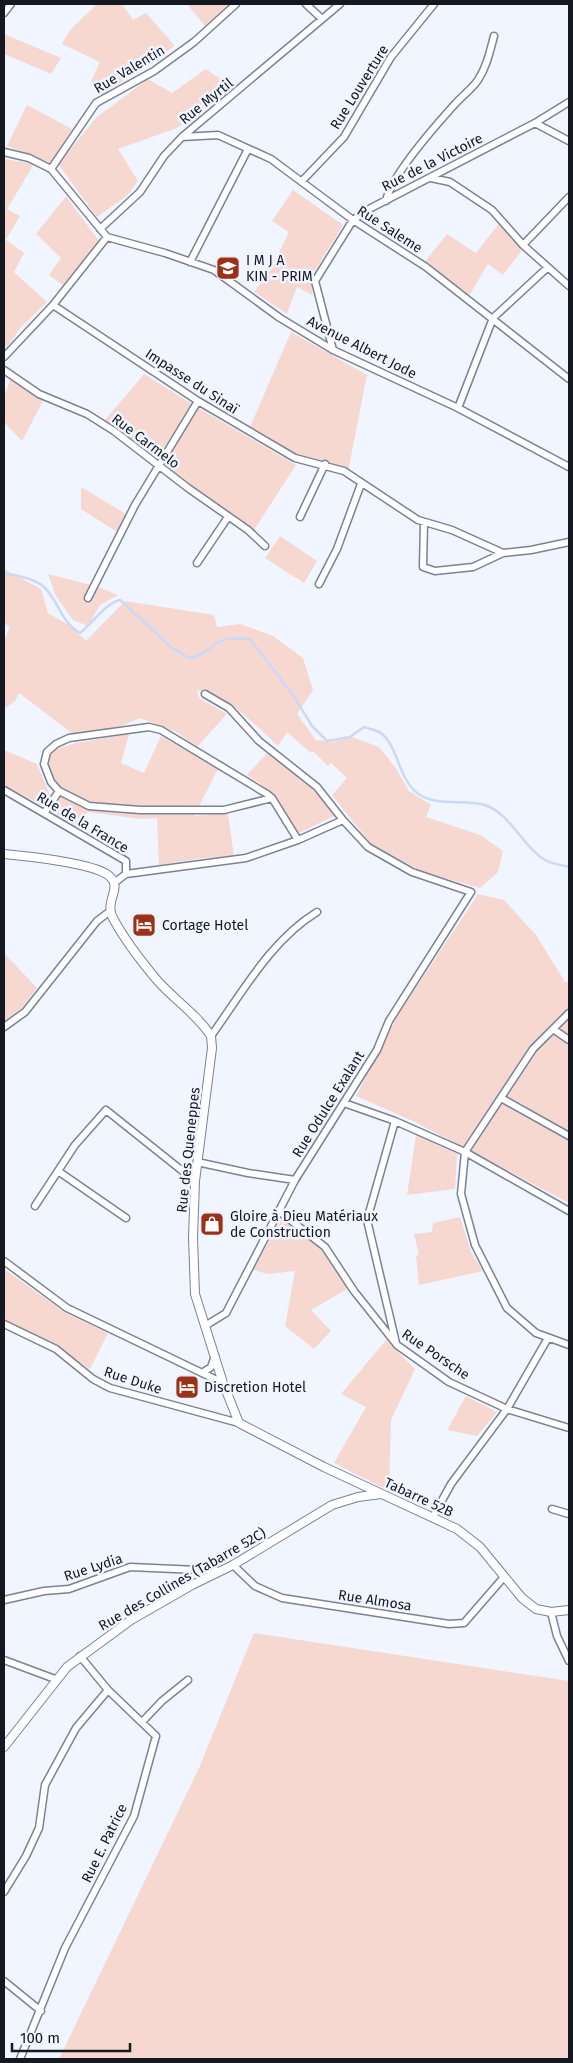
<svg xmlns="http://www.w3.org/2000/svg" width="573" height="2063" font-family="'Fira Sans',sans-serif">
<rect width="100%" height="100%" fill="#f1f5ff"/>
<path fill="#f6d8d1" d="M97 4H122L133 20 146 13 175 46 101 96 91 81 100 62 62 44 70 30Z
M187 4H230L205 26Z
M4 34 61 58 51 74 4 54Z
M206 69 233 88 177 128 118 149 138 181 128 195 97 217 58 164 97 117 148 79 172 93Z
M27 105 72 129 51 163 7 146Z
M4 159 34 164 7 209 20 216 6 240 24 253 14 272 47 302 21 327 7 347 4 345Z
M293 190 343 225 313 274 312 295 297 287 287 314 254 292 270 271 289 232 272 221Z
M66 196 99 241 63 285 49 275 61 258 36 234Z
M500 222 523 249 503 275 488 264 469 296 424 263 447 234 476 253Z
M291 332 367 375 348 472 297 454 250 427Z
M144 374 192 404 157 458 104 421Z
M11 378 44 399 22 441 4 422V397Z
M197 407 296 465 254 530 211 503 163 465Z
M81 487 126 514 117 532 81 509Z
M280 536 317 561 304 583 265 558Z
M4 569 41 589 48 613 69 625 86 641 125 601 214 615 217 627 240 624 273 636 303 658 313 690 297 714 316 740 332 742 352 737 379 747 395 767 409 791 431 805 426 817 480 835 503 851 498 872 480 888 423 872 371 844 332 795 347 778 331 763 328 766 313 751 311 753 287 732 278 746C254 724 230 697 197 690L199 698 227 714 197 747 175 731 140 718 108 732 73 734 19 693 15 701 4 709V641L10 627 4 623Z
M48 574 95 586 118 595 100 605 88 626 73 620 56 596Z
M129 734 121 763 144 773 161 736 218 769 194 816 228 813 234 857 203 858 159 865 157 818 141 819 87 812 82 828 57 815 60 804 43 765 47 752 76 743Z
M4 750 37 764 50 795 44 806 4 785Z
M267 753 308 784 336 815 297 834C283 809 272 789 247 775Z
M478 894 504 900 536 935 565 982H569V1203L415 1122 356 1096 398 1015Z
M4 953 37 988 22 1008 4 1021Z
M416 1135 457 1154 455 1189 407 1195Z
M460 1217 471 1252 483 1271 419 1285 416 1256 419 1255 414 1234 432 1232 433 1223Z
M282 1218 321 1249 349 1288 311 1310 331 1331 314 1349 285 1326 295 1271 268 1274 253 1270Z
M4 1269 66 1313 108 1333 90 1369 57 1348 4 1320Z
M386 1340 415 1369 391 1420 389 1491 334 1463 366 1407 341 1394Z
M466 1396 497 1412 477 1436 447 1430Z
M254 1633 569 1681V2059H59L199 1768Z"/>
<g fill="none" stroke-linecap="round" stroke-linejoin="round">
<path stroke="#ccd8f8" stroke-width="2.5" d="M4 573C17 576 34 578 44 587 59 601 61 623 80 633 92 624 107 602 120 600L171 647 189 658C201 656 204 652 214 645 224 637 237 638 250 639L295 698 312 726 327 741 350 737 364 727C369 729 378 730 382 734 398 747 398 777 417 793 435 807 464 799 485 805 511 814 523 848 547 861 553 864 562 865 569 867"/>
<g stroke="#7a8298" stroke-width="9">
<path id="minor" d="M306 4 322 19
M4 13 11 4
M535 123 569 141
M182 137 218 135 271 159 353 220 426 267 569 379
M4 152 29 158 51 169 107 237 165 253 214 270 280 318 333 350 458 408 569 467
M51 169 96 103 154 71 194 42 236 4
M431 178 450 182 492 210 523 245 569 286
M302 181 344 137 391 57 434 4
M386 201C391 176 436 125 455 104 462 96 472 89 478 80 487 66 490 51 494 36
M100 229 140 192 164 156 182 137 340 4
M523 245 569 197
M190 262 248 149
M53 305 198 401 295 458 344 471 418 520 452 530 503 553
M333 350 315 281 353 220 371 208 535 123 569 102
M4 357 53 305 107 237
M4 370 39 394 87 414 114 431 188 488 248 530 265 546
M458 408 493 318 547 268
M300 517 325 464
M424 522 423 567 435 571 473 567 503 553 531 550 569 542
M197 563 228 517
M319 584 337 549 361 484
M88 598 135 505 198 401
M205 694 229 708 259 741 317 787 343 820 368 847 412 872 471 892 389 1021 377 1050 295 1180 226 1313 205 1326
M4 790 126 861V874L114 883
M272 798 224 810H140L89 806 59 791 51 782 44 764 47 752 56 744 69 738 149 727 161 730 267 794 272 798 298 840
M45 812 59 791
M126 874 246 858 298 840 343 820
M569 1013 533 1049 465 1152 461 1194 475 1245 507 1308 536 1333 569 1345
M4 1027 25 1012 97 921 109 912
M553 1029 569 1040
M211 1036C242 993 271 940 317 912
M501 1098 569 1136
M344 1103 395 1121 465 1152 569 1211
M395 1121 367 1220 396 1343
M197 1162 248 1173 295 1180
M58 1171 126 1218
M35 1206 75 1145 106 1110 195 1181
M280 1212 325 1247 354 1291 397 1345 449 1382 507 1409 569 1428
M4 1261 67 1308 223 1383
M4 1324 56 1349 93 1379 110 1388 239 1423
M202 1373 211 1367 215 1356
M552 1509 569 1514
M433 1517 451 1484 507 1409 548 1338
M233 1565 255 1586 282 1598 449 1624 464 1623 504 1577
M4 1600 44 1591 69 1589 130 1567 220 1571
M551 1612 557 1636 569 1661
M4 1660 55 1679
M142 1722 162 1701 188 1680
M4 1892 26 1856 39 1828 45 1785 76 1728 108 1690
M4 1981 41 2011
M20 2059 65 1948 134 1816 156 1736 108 1690 80 1656"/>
</g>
<g stroke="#7a8298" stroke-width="10">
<path id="tertiary" d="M4 854C26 856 92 863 108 875 125 888 102 901 114 920 125 940 141 961 156 979 173 999 197 1014 211 1036L212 1048 195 1181 193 1238 195 1294 223 1383 239 1423 324 1467 457 1529 480 1547 522 1598 536 1609 551 1612 569 1610
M4 1747 67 1667 131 1620 192 1585 233 1565 332 1505 358 1497 381 1494"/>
</g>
<use href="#minor" stroke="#fff" stroke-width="6"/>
<use href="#tertiary" stroke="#fff" stroke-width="8"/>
</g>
<defs>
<g id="school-square" transform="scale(1.25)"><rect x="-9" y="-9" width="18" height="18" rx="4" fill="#9a321a" stroke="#f1f5ff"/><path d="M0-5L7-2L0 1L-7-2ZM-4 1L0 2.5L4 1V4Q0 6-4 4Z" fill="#fff"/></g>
<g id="hotel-square" transform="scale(1.25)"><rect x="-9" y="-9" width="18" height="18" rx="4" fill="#9a321a" stroke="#f1f5ff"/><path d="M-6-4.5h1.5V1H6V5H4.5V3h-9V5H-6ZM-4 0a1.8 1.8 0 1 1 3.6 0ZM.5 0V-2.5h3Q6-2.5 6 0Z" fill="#fff"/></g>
<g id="shop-square" transform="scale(1.25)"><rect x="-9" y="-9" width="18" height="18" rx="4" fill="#9a321a" stroke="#f1f5ff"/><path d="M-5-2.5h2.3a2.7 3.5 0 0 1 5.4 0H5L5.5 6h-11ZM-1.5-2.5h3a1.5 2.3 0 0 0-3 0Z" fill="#fff"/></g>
</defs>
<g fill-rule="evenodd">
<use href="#school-square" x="228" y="268"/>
<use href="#hotel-square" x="144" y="925"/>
<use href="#shop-square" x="212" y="1224"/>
<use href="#hotel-square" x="187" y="1387"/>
</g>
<g text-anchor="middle" stroke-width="5" stroke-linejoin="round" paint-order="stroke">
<g font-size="14" fill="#151820" stroke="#f1f5ff">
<text transform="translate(129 69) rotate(-31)" y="5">Rue Valentin</text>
<text transform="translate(359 87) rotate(-58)" y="5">Rue Louverture</text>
<text transform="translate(206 101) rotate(-39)" y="5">Rue Myrtil</text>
<text transform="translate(432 162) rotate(-27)" y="5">Rue de la Victoire</text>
<text transform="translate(390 229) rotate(33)" y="5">Rue Saleme</text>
<text transform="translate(362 347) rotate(27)" y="5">Avenue Albert Jode</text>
<text transform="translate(192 381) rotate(33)" y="5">Impasse du Sinaï</text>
<text transform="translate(146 441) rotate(37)" y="5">Rue Carmelo</text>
<text transform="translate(83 822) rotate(31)" y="5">Rue de la France</text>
<text transform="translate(328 1104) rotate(-58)" y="5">Rue Odulce Exalant</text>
<text transform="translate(188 1150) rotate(-84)" y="5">Rue des Queneppes</text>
<text transform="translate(436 1354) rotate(34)" y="5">Rue Porsche</text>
<text transform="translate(133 1380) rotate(18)" y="5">Rue Duke</text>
<text transform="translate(419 1497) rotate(25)" y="5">Tabarre 52B</text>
<text transform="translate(93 1567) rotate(-18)" y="5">Rue Lydia</text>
<text transform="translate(182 1579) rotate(-30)" y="5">Rue des Collines (Tabarre 52C)</text>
<text transform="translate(375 1600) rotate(9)" y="5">Rue Almosa</text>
<text transform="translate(104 1843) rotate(-64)" y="5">Rue E. Patrice</text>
</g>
<g font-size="14" fill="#151820" stroke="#f1f5ff" text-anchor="start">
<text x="246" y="265">I M J A<tspan x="246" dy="16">KIN - PRIM</tspan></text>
<text x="162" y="930">Cortage Hotel</text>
<text x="230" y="1221">Gloire à Dieu Matériaux<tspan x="230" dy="16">de Construction</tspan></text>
<text x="204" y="1392">Discretion Hotel</text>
</g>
</g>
<rect width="573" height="2063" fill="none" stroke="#151820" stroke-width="10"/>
<path d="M12 2043v8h118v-8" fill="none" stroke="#151820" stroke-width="2.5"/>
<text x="20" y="2043" font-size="15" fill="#151820" stroke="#f1f5ff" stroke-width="4" paint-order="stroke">100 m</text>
</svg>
